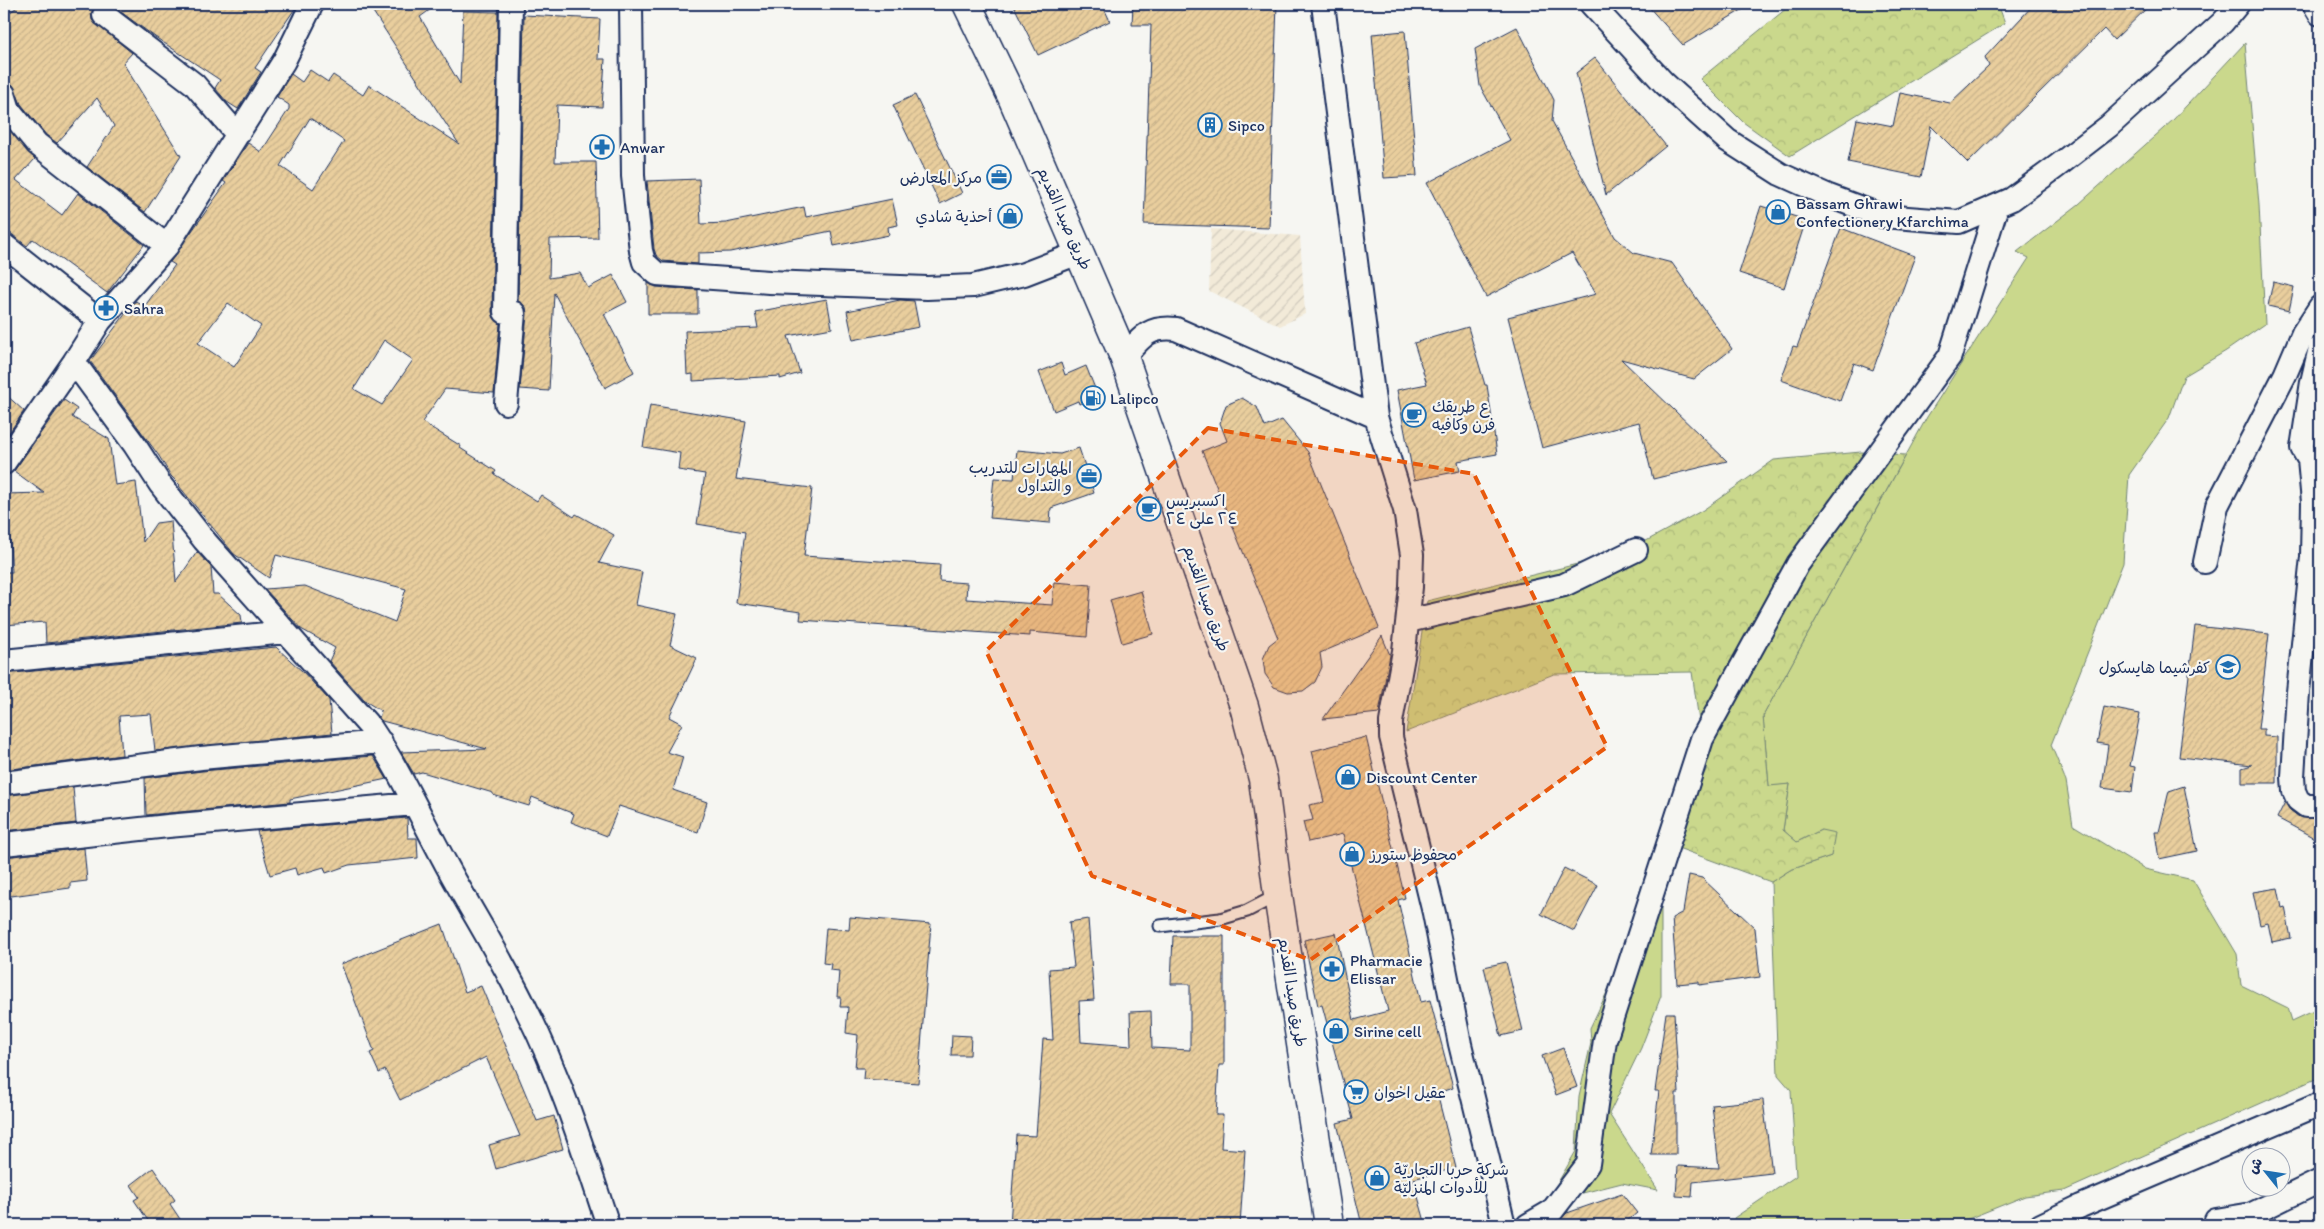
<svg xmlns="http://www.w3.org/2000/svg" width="2324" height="1229" font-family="Itim,'Playpen Sans Arabic',sans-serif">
<defs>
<pattern id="industrial-furrows" width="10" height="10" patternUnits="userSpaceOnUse" patternTransform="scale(1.25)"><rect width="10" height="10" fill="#f2ead8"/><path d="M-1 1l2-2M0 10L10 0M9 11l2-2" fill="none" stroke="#cfc9bc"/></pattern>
<pattern id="forest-crowns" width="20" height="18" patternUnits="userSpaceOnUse" patternTransform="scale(1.25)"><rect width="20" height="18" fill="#cad88c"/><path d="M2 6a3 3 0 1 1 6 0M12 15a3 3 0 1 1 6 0" fill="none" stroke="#adba7b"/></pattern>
<pattern id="building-hatch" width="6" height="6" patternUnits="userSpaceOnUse" patternTransform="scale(1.25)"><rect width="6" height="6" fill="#e9ce9d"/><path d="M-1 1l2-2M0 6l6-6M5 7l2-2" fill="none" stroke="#c7b18a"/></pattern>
</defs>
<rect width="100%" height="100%" fill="#f6f6f2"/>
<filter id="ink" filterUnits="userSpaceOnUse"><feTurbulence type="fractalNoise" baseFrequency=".02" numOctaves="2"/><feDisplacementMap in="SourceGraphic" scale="10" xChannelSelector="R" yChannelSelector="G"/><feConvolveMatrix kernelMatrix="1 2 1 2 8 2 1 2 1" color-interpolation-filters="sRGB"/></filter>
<g filter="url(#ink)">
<path fill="url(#industrial-furrows)" d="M1211 229 1300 236 1305 314 1280 326 1209 291Z"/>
<path fill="#cad88c" stroke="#728475" d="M2245 43 2259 205 2265 324 2226 351 2184 376 2169 418 2129 475 2123 563 2051 745 2066 781 2073 825 2145 869 2193 880 2237 954 2241 985 2288 1008 2292 1021 2320 1008V1077L2064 1191 2025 1196 1953 1225H1735L1734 1218 1796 1176 1791 1090 1778 1075 1771 882 1790 870 1831 856 1821 830 1797 842 1783 830 1790 784 1769 787 1763 716 1927 417 2029 258 2017 252 2079 204 2173 120Z
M1655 891 1661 899V996L1641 1048 1609 1114 1658 1190 1622 1183 1567 1197 1569 1225H1538L1545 1205 1576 1151 1579 1096 1591 1043 1590 1028Z"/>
<path fill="url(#forest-crowns)" stroke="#728475" d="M1785 4H1998L2005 23 1790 156 1743 122 1700 79 1787 8Z
M1861 452 1906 455 1763 716 1769 786 1790 784 1783 830 1797 842 1821 830 1835 833 1831 856 1790 870 1771 882 1667 844 1706 770 1692 672 1554 674 1406 732 1427 601 1626 552 1703 510 1774 460Z"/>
<path fill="url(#building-hatch)" stroke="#1b2f5e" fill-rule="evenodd" d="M21 4H98L91 13 92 20 132 53 123 63 181 156 145 212 87 167 114 126 97 98 57 143 46 135 21 104 13 85 4 81V17Z
M110 4H298L255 68 261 72 238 109 227 102 215 88 220 80 155 37Z
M368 4H438L420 17 460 84 463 11 498 12 492 312 494 318 500 324 494 393 445 389 422 422 461 446 460 448 496 471 494 474 537 501 541 495 574 517 576 514 614 535 599 563 642 572 636 605 677 614 670 645 697 658 669 717 682 724 667 752 683 757 673 790 707 802 698 832 619 806 607 836 571 822 574 814 532 797 529 806 493 795V793L422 772 414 774 401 752 487 749 382 721 379 718 381 711 365 701 329 661 335 648 301 629 265 589 305 586 395 622 406 589 276 555 269 578 234 554 179 486 180 485 171 476 159 456 90 361 129 309 136 301 144 307 175 265 170 262 226 183 223 181 248 143 261 152 289 109V105L277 97 291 74 302 82 310 70 328 82 333 75 363 95 369 85 459 144ZM310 118 344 141 313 189 280 166ZM228 303 261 326 234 367 198 343ZM384 340 413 360 382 405 354 389Z
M1013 4H1102L1110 21 1038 55Z
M1133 4H1277L1269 228 1144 224 1151 25H1132Z
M1646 4H1752L1683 45Z
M2034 4H2151L2114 40 2104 29 1968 163 1931 126 1921 177 1848 162 1857 119 1893 126 1900 93 1950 103 1989 66 1985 57Z
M524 15 600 19 598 59H605L602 107 557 105 555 162H596L598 238 550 239 549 278 580 273 588 288 613 275 627 302 604 314 634 372 605 388 554 293 549 391 520 389 527 314 526 307 518 301Z
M1517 27 1554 100 1552 121 1615 237 1634 253 1672 263 1732 349 1694 379 1621 359 1727 461 1653 479 1639 422 1542 448 1508 317 1596 294 1572 253 1486 297 1427 183 1510 140 1480 86 1475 49Z
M1405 31 1417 176 1384 178 1372 34Z
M1595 58 1666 146 1606 195 1576 73Z
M915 95 962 193 940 204 893 105Z
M4 124 35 159 16 180 62 215 78 193 144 245 107 293 33 239 27 246 4 228Z
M699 179 701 224 726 223 804 207 806 217 892 199 898 225 888 227 889 235 834 246 831 231 730 252 698 253V264L663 261 656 255 654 249 647 181Z
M1761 206 1806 220 1784 288 1739 273Z
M1841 228 1915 256 1873 370 1854 363 1840 401 1781 380 1793 346 1797 347Z
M2273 282 2294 287 2289 311 2268 306Z
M648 283 656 287 698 290V314H648Z
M827 299 832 328 788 336 800 373 780 379V376L693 381V374L687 375 685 331 758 328 755 312Z
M900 300 914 301 919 327 853 340 847 311Z
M1468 327 1485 385H1487L1497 454 1458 461 1460 471 1414 480 1397 390 1427 384 1414 343Z
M1061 363 1065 375 1086 366 1098 396 1079 404 1078 401 1054 411 1039 372Z
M4 393 24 411 4 440Z
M1242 398 1257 407 1265 427 1282 420 1308 452 1379 628 1320 653 1322 667 1315 682 1303 691 1288 692 1274 687 1265 674 1263 659 1269 645 1278 638 1202 451 1227 441 1220 423 1226 405Z
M64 400 77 409 72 417 109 439 115 485 136 482 143 542 156 523 171 521 176 582 197 552 211 567 213 594H218L241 615 242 623 46 643 45 622 4 625V572H12L9 532H4V494L44 493 14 471Z
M650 405 746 421 736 479 812 488 804 556 940 565 939 581 967 583 966 599 1052 605 1054 582 1091 585 1087 637 1030 632V636L800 620 801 612 736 603 745 532 697 524 705 474 678 470 680 453 643 447Z
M1079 448 1094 493 1051 508 1050 523 990 518 994 478 1014 479 1017 450 1060 454Z
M1141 591 1153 634 1122 643 1110 600Z
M2195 626 2269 634 2258 729H2264V736L2277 737V783H2242V768L2252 765 2179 757Z
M1382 636 1390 655 1379 713 1323 719Z
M276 647 303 672 329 700 332 733 155 751 151 714 119 716 122 755 4 770V674Z
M2104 707 2140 714 2130 766 2135 767 2132 792 2102 788 2108 745 2097 743Z
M1366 737 1405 898 1398 900 1421 1002 1430 1000 1453 1088 1437 1093 1456 1168 1413 1179 1426 1225H1362L1337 1123 1353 1119 1322 1005 1318 1006 1304 940 1336 933 1354 1020 1388 1011 1343 834 1308 842 1303 822 1313 820 1309 805 1324 802 1312 751Z
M373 756 387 779 290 799V802L146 815 145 778 202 771Z
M2184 786 2197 851 2159 859 2155 832H2159L2169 791Z
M73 787 76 823 4 831V796Z
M2285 802 2290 810 2299 817 2320 819V841L2277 818Z
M407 818 408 838H417L418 858 349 865 326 873 324 867 297 875 295 868 270 875 257 831Z
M84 848 87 881 70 883V888L4 897V857Z
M1564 868 1598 885 1574 931 1541 914Z
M1689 875 1702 878 1755 928 1760 977 1699 985V982L1677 984 1672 918 1683 912Z
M2278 888 2282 908 2285 907 2291 938 2272 942 2268 923 2260 925 2253 892Z
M850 917 931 924 918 1083 863 1079 864 1068H855L858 1035 846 1033 848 1007H840L841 997H837L839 971 830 970 831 964 823 963 826 928 849 930Z
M1088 919 1094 1000 1079 1001 1081 1042 1131 1046 1130 1012 1151 1011 1152 1048 1190 1050V984H1171L1173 936H1224V1065H1219L1216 1115H1223L1221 1148 1245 1150 1240 1225H1010L1016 1135 1036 1136 1043 1039 1053 1040 1049 969 1074 967 1069 922Z
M442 924 465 992 481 986 537 1121 554 1116 563 1149 496 1169 489 1145 520 1136 486 1057 400 1100 385 1070 379 1073 370 1053 374 1051 341 964Z
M1506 962 1523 1031 1501 1036 1484 967Z
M1666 1013H1674L1679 1093H1676V1155H1651L1659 1091H1655Z
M952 1035 971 1036 970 1055H951Z
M1563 1048 1577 1087 1556 1095 1542 1056Z
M1763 1100 1772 1173 1693 1182 1692 1197 1676 1196 1678 1166 1719 1168 1712 1105Z
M153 1168 175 1200 170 1204 184 1225H151L134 1200 139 1197 131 1185Z
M1622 1194 1637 1213 1622 1225H1554L1567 1213Z"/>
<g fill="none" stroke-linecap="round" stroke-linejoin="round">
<g stroke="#1b2f5e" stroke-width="15">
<path id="service" d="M1160 926 1220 919 1247 911 1278 895"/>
</g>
<g stroke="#1b2f5e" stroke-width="26">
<path id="minor" d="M631 4 633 176 641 251 644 262 657 274 769 282 927 288 973 286 1024 274 1081 252
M1323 4 1376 417 1405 510 1412 555 1411 587 1404 651 1391 722V737L1434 913 1460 1044 1504 1225
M1591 4 1664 83 1727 140 1780 174 1829 196 1882 216 1959 222 2012 199 2056 167 2109 126 2223 22 2238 4
M2314 4 2320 14
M104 15 194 84 237 134
M4 94 9 110 37 144 167 246
M4 245 100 321
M2320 348 2312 382 2302 448 2309 460 2313 502 2312 557 2298 692 2293 777 2294 791 2298 800 2306 806H2320
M1124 357C1141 338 1148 326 1176 329L1376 417
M74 362 134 444 160 484 204 540 371 728C400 771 421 818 446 864 473 914 504 962 528 1013 562 1081 584 1153 608 1225
M506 403 514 313 505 312 511 4
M4 463 74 362 100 321 167 246 284 61 312 4
M2205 562 2217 506 2285 375 2303 333 2320 307
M1408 621 1564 585 1636 550
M4 661 285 632
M4 783 201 758 381 742
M4 844 168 826 414 804
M2216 1220 2252 1214 2320 1181
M1528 1225 1552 1211 1588 1164 1605 1040 1702 739 1798 564 1950 356 1997 206
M2041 1225 2081 1206 2320 1104"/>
</g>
<g stroke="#1b2f5e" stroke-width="31">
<path id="trunk" d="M967 4 1012 97 1124 357 1244 706 1263 779 1278 895 1329 1225"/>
</g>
<use href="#service" stroke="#f6f6f2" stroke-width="11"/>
<use href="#minor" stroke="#f6f6f2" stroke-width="22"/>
<use href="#trunk" stroke="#f6f6f2" stroke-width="28"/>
</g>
</g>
<path fill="#e8590c" fill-opacity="0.2" stroke="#e8590c" stroke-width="4" stroke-dasharray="10 6" stroke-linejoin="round" d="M1208 428 1474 474 1607 747 1310 960 1092 876 986 651Z"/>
<defs>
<g id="building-ring" transform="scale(1.25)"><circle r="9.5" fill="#f6f6f2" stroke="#1f6fb2" stroke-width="1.5"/><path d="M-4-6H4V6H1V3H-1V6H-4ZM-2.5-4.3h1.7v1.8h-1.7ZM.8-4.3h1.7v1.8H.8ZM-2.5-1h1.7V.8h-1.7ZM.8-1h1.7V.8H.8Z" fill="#1f6fb2"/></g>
<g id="pharmacy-ring" transform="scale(1.25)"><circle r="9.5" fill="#f6f6f2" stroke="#1f6fb2" stroke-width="1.5"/><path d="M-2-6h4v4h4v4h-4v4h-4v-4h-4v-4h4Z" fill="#1f6fb2"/></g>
<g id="office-ring" transform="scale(1.25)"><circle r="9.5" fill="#f6f6f2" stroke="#1f6fb2" stroke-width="1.5"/><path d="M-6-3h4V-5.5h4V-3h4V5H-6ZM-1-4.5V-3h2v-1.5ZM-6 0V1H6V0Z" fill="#1f6fb2"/></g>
<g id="shop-ring" transform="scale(1.25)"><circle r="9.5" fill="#f6f6f2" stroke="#1f6fb2" stroke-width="1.5"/><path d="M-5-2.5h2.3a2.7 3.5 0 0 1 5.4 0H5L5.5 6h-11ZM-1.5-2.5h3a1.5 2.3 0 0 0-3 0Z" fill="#1f6fb2"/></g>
<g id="fuel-ring" transform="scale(1.25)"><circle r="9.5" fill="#f6f6f2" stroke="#1f6fb2" stroke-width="1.5"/><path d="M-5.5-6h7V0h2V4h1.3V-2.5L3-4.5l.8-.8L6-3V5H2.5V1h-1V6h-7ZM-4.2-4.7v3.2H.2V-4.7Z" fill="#1f6fb2"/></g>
<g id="cafe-ring" transform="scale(1.25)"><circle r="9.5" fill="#f6f6f2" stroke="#1f6fb2" stroke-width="1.5"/><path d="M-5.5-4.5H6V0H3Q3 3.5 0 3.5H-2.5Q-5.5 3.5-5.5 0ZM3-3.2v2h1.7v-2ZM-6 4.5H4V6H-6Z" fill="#1f6fb2"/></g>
<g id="school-ring" transform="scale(1.25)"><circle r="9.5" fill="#f6f6f2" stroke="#1f6fb2" stroke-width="1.5"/><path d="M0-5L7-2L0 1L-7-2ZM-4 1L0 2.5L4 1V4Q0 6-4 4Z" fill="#1f6fb2"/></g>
<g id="supermarket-ring" transform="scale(1.25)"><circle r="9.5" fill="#f6f6f2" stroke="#1f6fb2" stroke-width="1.5"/><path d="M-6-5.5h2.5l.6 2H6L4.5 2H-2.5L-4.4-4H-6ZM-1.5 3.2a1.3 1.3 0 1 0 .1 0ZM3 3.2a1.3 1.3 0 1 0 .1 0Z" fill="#1f6fb2"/></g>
</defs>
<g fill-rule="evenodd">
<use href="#building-ring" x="1210" y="125"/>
<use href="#pharmacy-ring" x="602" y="147"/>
<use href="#office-ring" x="999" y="177"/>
<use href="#shop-ring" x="1778" y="212"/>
<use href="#shop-ring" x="1010" y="216"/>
<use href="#pharmacy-ring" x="106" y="308"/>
<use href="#fuel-ring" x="1093" y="398"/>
<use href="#cafe-ring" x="1414" y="415"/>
<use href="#office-ring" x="1089" y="476"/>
<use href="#cafe-ring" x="1149" y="509"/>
<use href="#school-ring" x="2228" y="667"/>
<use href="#shop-ring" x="1348" y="777"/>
<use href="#shop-ring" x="1352" y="854"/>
<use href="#pharmacy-ring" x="1332" y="969"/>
<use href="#shop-ring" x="1336" y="1031"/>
<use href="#supermarket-ring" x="1356" y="1092"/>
<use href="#shop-ring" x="1377" y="1178"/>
</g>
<g text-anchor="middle" stroke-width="4.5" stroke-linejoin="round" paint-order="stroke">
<g font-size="16" fill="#1b2f5e" stroke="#f6f6f2" text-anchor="start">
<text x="1228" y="131">Sipco</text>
<text x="620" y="153">Anwar</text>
<text x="982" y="183" text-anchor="end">مركز المعارض</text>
<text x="1796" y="209">Bassam Ghrawi<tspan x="1796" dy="18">Confectionery Kfarchima</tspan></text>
<text x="992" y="222" text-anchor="end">أحذية شادي</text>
<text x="124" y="314">Sahra</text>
<text x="1110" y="404">Lalipco</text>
<text x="1432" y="412">ع طريقك<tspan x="1432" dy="18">فرن وكافيه</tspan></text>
<text x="1072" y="473" text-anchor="end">المهارات للتدريب<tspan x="1072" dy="18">و التداول</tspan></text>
<text x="1166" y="506">اكسبريس<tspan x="1166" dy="18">٢٤ على ٢٤</tspan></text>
<text x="2210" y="673" text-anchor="end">كفرشيما هايسكول</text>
<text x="1366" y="783">Discount Center</text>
<text x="1370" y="860">محفوظ ستورز</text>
<text x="1350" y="966">Pharmacie<tspan x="1350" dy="18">Elissar</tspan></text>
<text x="1354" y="1037">Sirine cell</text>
<text x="1374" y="1098">عقيل اخوان</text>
<text x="1394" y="1175">شركة حربا التجاريّة<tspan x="1394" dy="18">للأدوات المنزليّة</tspan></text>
</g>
<g font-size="16" fill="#1b2f5e" stroke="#f6f6f2">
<text transform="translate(1065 218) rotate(66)" y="6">طريق صيدا القديم</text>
<text transform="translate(1207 598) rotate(71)" y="6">طريق صيدا القديم</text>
<text transform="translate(1293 992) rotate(81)" y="6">طريق صيدا القديم</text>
</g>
</g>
<rect width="2324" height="1229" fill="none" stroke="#f6f6f2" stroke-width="20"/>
<rect x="10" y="10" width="2304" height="1209" fill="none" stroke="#1b2f5e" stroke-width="2" filter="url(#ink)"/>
<g transform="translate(2266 1172) rotate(300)"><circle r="24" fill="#f6f6f2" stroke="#9ea6b7"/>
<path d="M0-4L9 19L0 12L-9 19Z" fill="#1f6fb2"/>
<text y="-8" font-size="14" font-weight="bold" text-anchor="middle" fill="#1b2f5e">ش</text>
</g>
</svg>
